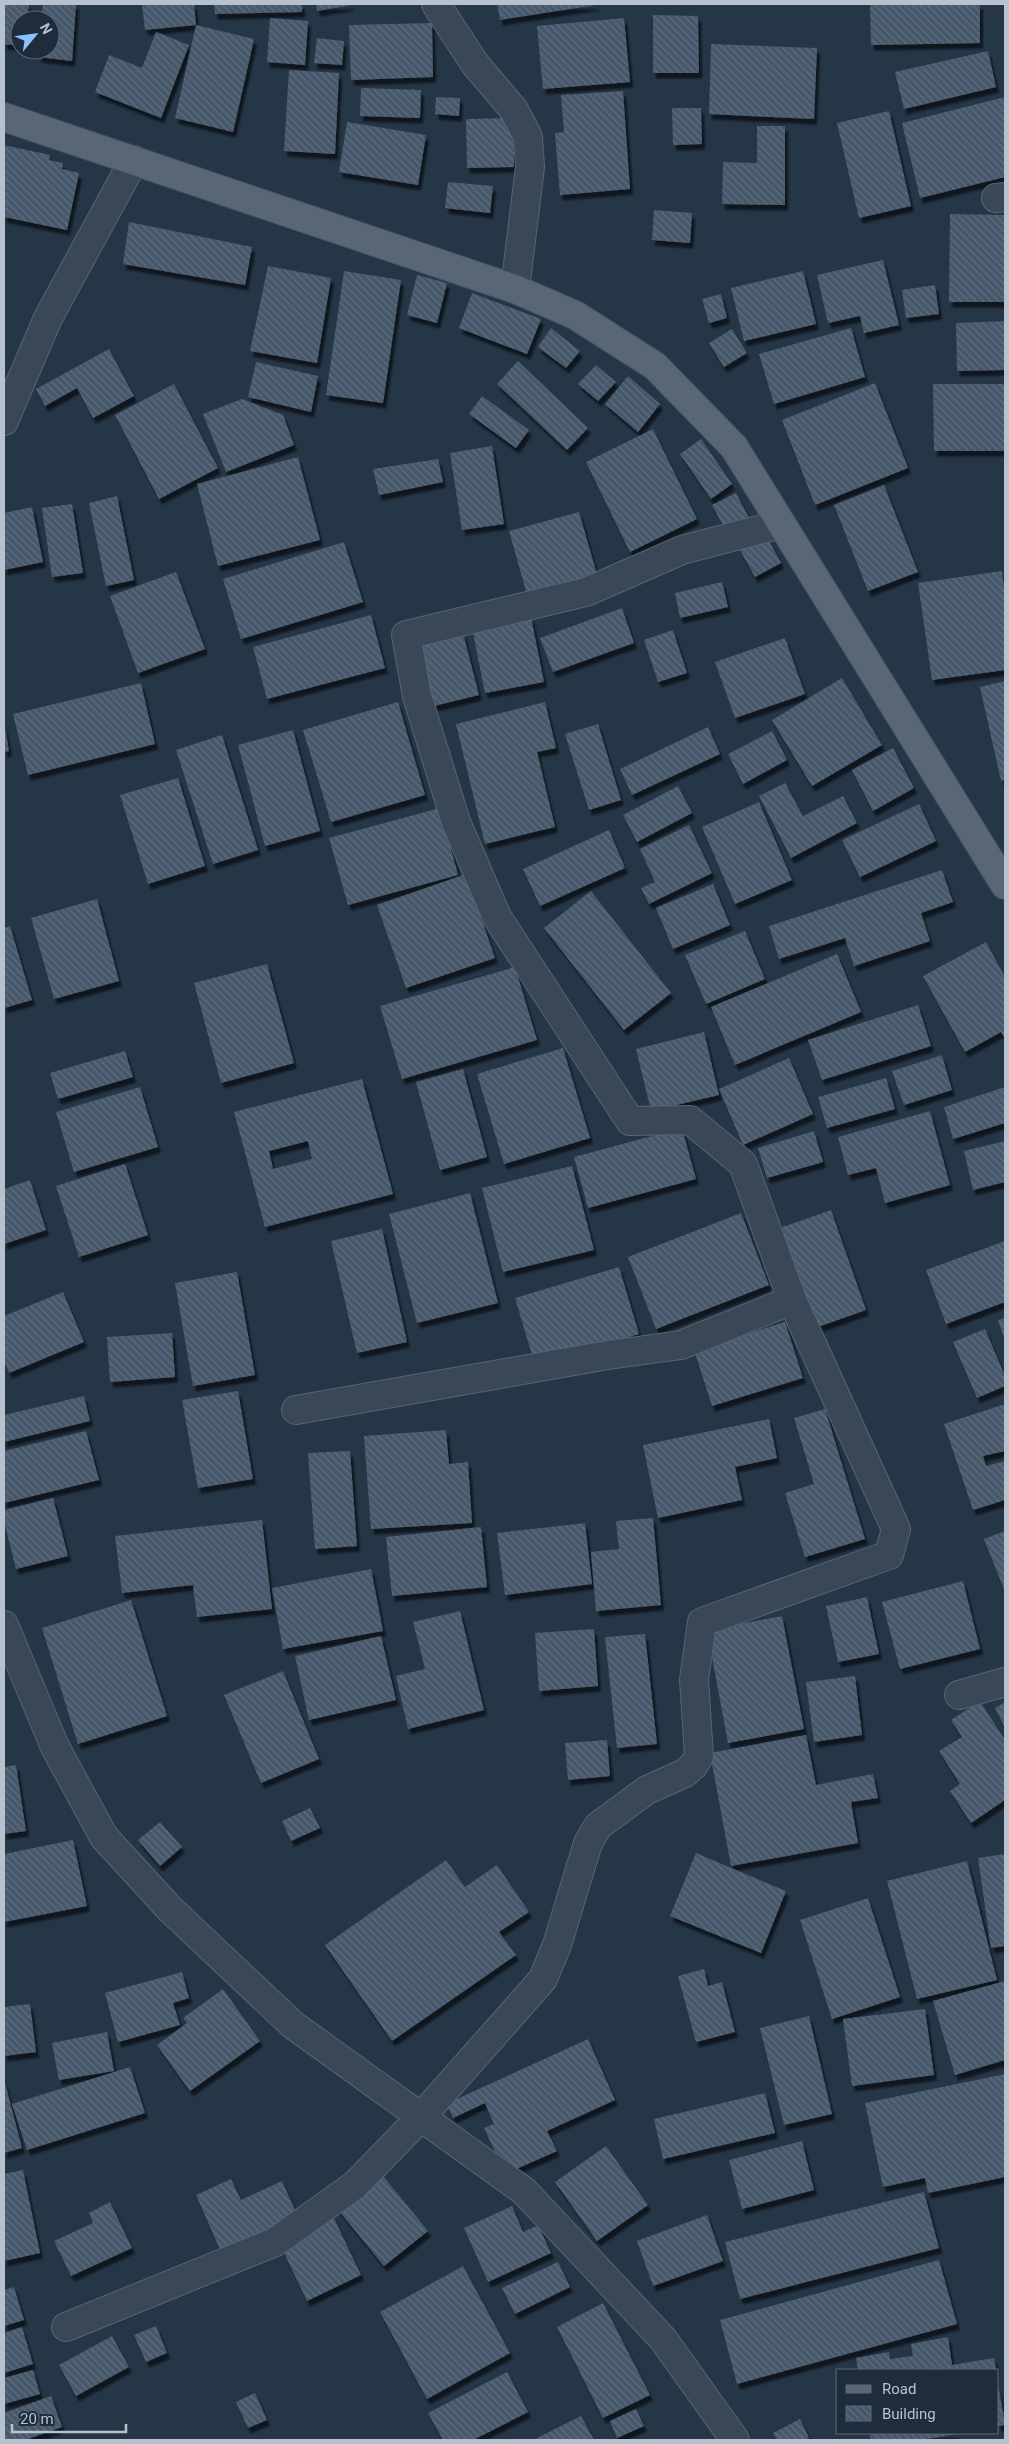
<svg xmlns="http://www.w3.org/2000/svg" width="1009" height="2444" font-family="Roboto,sans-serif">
<defs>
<pattern id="building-back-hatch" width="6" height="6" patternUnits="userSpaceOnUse" patternTransform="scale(1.25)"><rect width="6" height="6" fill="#46586b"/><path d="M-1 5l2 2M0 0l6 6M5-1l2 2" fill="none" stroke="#5f6e7f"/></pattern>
<filter id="shadow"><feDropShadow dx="3" dy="5.5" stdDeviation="1" flood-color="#0009"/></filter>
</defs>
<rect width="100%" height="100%" fill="#253647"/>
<path fill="url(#building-back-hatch)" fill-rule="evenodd" filter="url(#shadow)" d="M4 4H29L27 20H20V46L4 44Z
M43 4H76L72 61 38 57 39 50H50V20H41Z
M142 4H194L196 25 145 30Z
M214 4H302V12L215 14Z
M316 4H352V5L317 11Z
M497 4H596V5L500 20Z
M870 4H980V43L871 45Z
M653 15 698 16 699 73H653Z
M270 18 308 21 305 65 267 62Z
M624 18 630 82 543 89 537 26Z
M432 23 433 77 351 80 349 25Z
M196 25 254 39 233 132 175 118Z
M156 32 189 45 161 118 95 92 109 55 142 68Z
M317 38 344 41 342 65 314 63Z
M711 44 817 48 814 119 709 114Z
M988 51 996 87 904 109 895 72Z
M289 70 339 73 335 154 284 151Z
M361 88 421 90 420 118 360 116Z
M623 91 630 189 560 195 555 133 564 132 561 95Z
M436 97 460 98 459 116 435 114Z
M1005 97V177L920 198 902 123Z
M672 108H701L702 144 673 145Z
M889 111 911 206 859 218 837 123Z
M513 118 514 167 467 168 466 119Z
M347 122 426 135 418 185 339 172Z
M757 126H785V205L722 204 723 162 757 163Z
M4 145 50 155 49 160 63 163 62 169 79 173 67 230 4 217Z
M448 182 493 186 490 213 445 208Z
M654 210 692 213 690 243 652 240Z
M950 214 1005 215V302H949Z
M129 222 252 247 245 285 123 264Z
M883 260 899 325 864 333 860 316 828 323 817 275Z
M268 266 331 278 317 363 250 351Z
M344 271 401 280 383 403 326 395Z
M803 271 816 324 744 341 731 288Z
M417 275 447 283 437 323 407 315Z
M935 285 939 314 906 318 902 290Z
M472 293 541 319 527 354 459 328Z
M721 294 727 318 709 323 702 299Z
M1005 321V370L957 371 956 323Z
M551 328 580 351 566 368 538 347Z
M851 328 865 377 774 404 759 354Z
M732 329 747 353 724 367 709 343Z
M109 349 134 396 93 418 77 388 45 406 36 389Z
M518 361 588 428 567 450 497 384Z
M256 362 318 376 311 412 248 397Z
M596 365 616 382 598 401 578 384Z
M628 376 660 404 638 432 605 404Z
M875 383 908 468 815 505 782 420Z
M174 384 218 468 159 499 115 415Z
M933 384H1005V451H934Z
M482 396 529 430 516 448 469 414Z
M242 399 283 415 294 445 226 472 203 414Z
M653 429 697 519 630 552 586 462Z
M701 439 732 484 711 499 680 454Z
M492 446 504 524 462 530 450 453Z
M298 457 320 540 218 566 197 484Z
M438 459 443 482 379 495 373 469Z
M884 485 918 572 868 591 834 505Z
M736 493 751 522 728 535 712 505Z
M117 496 134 580 106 586 89 503Z
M72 504 83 573 52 577 42 508Z
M32 507 43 562 4 570V513Z
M579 512 598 578 528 598 509 531Z
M766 535 781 563 755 577 740 550Z
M344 542 363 602 241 639 223 579Z
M1002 571 1005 595V670L932 680 918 583Z
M176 572 205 649 138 673 110 596Z
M722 582 728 607 680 618 675 593Z
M622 608 634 643 553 672 540 638Z
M371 615 385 668 267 699 253 647Z
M531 617 544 682 485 693 472 628Z
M673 630 687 673 658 682 644 640Z
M463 633 479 695 430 707 413 645Z
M785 638 805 694 735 718 715 662Z
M842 678 882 745 812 786 772 720Z
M1005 681V780L1001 781 980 687Z
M141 683 155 744 28 775 13 714Z
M398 702 425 795 331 822 303 730Z
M545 702 556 748 537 752 555 827 485 844 456 724Z
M4 722 9 751 4 752Z
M598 724 621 800 589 810 565 734Z
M708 727 720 754 632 795 620 769Z
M293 730 320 831 265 846 238 745Z
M772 731 787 760 743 784 728 754Z
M222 735 258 850 213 864 176 750Z
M893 748 914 788 873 811 852 770Z
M178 778 205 866 148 884 120 795Z
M785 783 803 816 843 796 857 823 791 858 759 796Z
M678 786 692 813 637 842 623 815Z
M759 802 792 880 735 904 702 827Z
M919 804 936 841 860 877 842 840Z
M440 808 458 875 348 905 329 838Z
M689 825 712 873 649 904 641 888 655 882 640 849Z
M609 830 625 868 540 906 523 869Z
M942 870 953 902 921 913 930 941 854 966 845 938 779 959 769 926Z
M466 874 495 958 406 988 377 905Z
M713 884 730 925 673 949 656 908Z
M591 891 671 993 624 1030 544 928Z
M97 899 119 981 54 999 31 918Z
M10 926 32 1000 4 1008V928Z
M745 931 765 979 706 1004 685 955Z
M986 942 1005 977V1039L1001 1032 965 1052 923 976Z
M837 954 861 1012 735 1065 711 1007Z
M267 964 294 1063 221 1083 194 983Z
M515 967 537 1040 402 1079 380 1006Z
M918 1005 931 1046 822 1080 808 1040Z
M704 1032 719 1095 651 1111 636 1049Z
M563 1048 590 1138 504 1164 477 1074Z
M125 1051 133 1077 58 1099 50 1073Z
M942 1055 952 1090 904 1105 892 1071Z
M789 1058 813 1114 743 1145 719 1089Z
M463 1069 487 1157 440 1170 416 1082Z
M886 1078 895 1109 827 1128 818 1097Z
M362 1079 393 1194 265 1227 234 1112ZM308 1141 312 1159 273 1169 269 1151Z
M140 1087 158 1147 74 1172 56 1112Z
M1005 1087V1123L953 1139 944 1107Z
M930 1111 950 1185 885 1203 876 1168 848 1175 838 1137Z
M682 1128 696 1179 588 1208 574 1157Z
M814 1131 823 1162 767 1178 758 1148Z
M1005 1141V1182L973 1190 964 1151Z
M125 1164 148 1235 79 1257 56 1186Z
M572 1166 594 1250 503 1272 482 1188Z
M30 1180 46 1230 4 1244V1189Z
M470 1193 498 1303 417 1323 389 1214Z
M831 1210 866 1310 815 1328 780 1228Z
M741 1213 769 1285 656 1329 628 1257Z
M382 1229 407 1342 357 1353 331 1241Z
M1005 1241V1302L946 1324 926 1270Z
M619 1267 639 1334 535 1365 515 1298Z
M237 1272 255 1375 193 1386 175 1283Z
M63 1292 84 1342 9 1373 4 1361V1316Z
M1005 1318V1341L998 1320Z
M785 1322 803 1378 712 1406 694 1350Z
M985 1329 1005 1376V1386L977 1398 953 1342Z
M172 1333 175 1377 110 1382 107 1337Z
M238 1391 253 1479 198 1488 182 1400Z
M84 1396 90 1421 4 1442V1415Z
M1005 1404V1451L983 1456 986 1466 1005 1461V1500L973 1510 944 1424Z
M825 1409 865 1539 805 1557 785 1493 814 1484 794 1418Z
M769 1419 777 1458 735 1467 742 1500 658 1518 643 1445Z
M446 1430 449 1464 468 1462 472 1523 371 1529 364 1436Z
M86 1431 99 1480 4 1503V1451Z
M350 1451 357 1546 315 1549 308 1453Z
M53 1498 68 1556 16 1569 4 1521V1510Z
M653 1518 661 1605 596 1611 591 1552 619 1549 616 1521Z
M262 1520 272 1609 197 1617 193 1585 122 1593 115 1536Z
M585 1523 592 1584 505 1595 497 1533Z
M481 1527 487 1587 392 1596 386 1537Z
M1005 1531V1592L984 1539Z
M371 1569 383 1631 283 1649 272 1588Z
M963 1581 980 1649 900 1669 882 1602Z
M867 1597 879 1654 838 1662 826 1606Z
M131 1600 167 1716 78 1744 42 1628Z
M460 1611 484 1710 408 1729 396 1676 425 1669 413 1622Z
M782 1616 804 1729 728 1743 707 1630Z
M594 1629 598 1686 539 1691 535 1633Z
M645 1634 657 1744 617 1748 605 1637Z
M381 1636 396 1700 309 1720 295 1656Z
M283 1671 319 1759 261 1783 224 1695Z
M855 1676 862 1735 814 1742 806 1682Z
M980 1701 1005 1740V1800L971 1823 950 1791 960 1784 939 1751 962 1737 951 1720Z
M1005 1702V1728L995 1708Z
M806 1735 816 1785 873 1774 878 1798 851 1802 858 1843 731 1866 710 1753Z
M607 1740 610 1776 568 1780 565 1743Z
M16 1765 26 1831 4 1834V1767Z
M310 1808 320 1828 291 1841 282 1821Z
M160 1822 182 1847 160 1866 138 1840Z
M73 1840 87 1906 4 1922V1854Z
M696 1853 786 1891 761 1953 670 1916Z
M1005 1854V1946L991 1948 978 1858Z
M446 1860 465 1887 497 1865 529 1912 499 1932 516 1955 392 2041 325 1945Z
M967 1861 997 1980 917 1999 887 1881Z
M868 1898 900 1997 832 2019 800 1920Z
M704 1969 708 1986 722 1982 735 2032 696 2042 678 1976Z
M182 1972 189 1998 173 2003 180 2025 118 2042 105 1993Z
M1005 1981V2060L955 2075 933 2001Z
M223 1989 260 2041 190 2091 157 2045 187 2023 183 2018Z
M30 2004 36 2052 4 2056V2007Z
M925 2009 934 2075 852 2086 843 2019Z
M809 2016 832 2114 784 2125 760 2028Z
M107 2032 114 2071 59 2080 52 2043Z
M588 2039 615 2100 547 2131 557 2151 505 2174 484 2128 494 2124 485 2103 453 2118 446 2104Z
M130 2067 145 2113 27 2150 12 2104Z
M1005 2074V2177L928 2193 925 2178 883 2187 865 2103Z
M4 2079 22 2148 4 2153Z
M765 2093 775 2133 663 2159 654 2119Z
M802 2141 814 2190 742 2209 729 2160Z
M606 2146 648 2205 597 2241 555 2182Z
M23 2170 40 2253 4 2261V2174Z
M379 2171 428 2231 384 2266 335 2206Z
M231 2179 241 2200 282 2181 299 2219 222 2254 196 2195Z
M924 2192 939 2248 740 2299 725 2242Z
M110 2202 132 2248 71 2276 54 2241 93 2223 89 2213Z
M512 2206 523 2232 538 2225 551 2253 488 2282 464 2228Z
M707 2215 723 2261 653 2286 637 2241Z
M333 2216 361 2275 307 2301 279 2242Z
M939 2260 957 2324 737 2384 720 2320Z
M558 2262 570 2287 515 2314 502 2288Z
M463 2266 510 2353 427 2399 380 2312Z
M14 2287 24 2320 4 2326V2290Z
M603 2303 650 2395 603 2418 557 2327Z
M156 2326 167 2353 146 2362 134 2335Z
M22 2327 33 2364 4 2373V2333Z
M112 2336 129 2367 76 2396 59 2365Z
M948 2337 952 2365 994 2358 996 2370H858L856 2358 889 2352 890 2359 913 2356 911 2344Z
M33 2370 40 2394 4 2404V2378Z
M507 2372 528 2412 473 2440H443L428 2413Z
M998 2386 1005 2422V2425L998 2426Z
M255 2393 267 2420 248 2428 236 2402Z
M51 2396 62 2427 25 2440H4V2413Z
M636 2409 644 2426 617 2438 610 2421Z
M581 2416 594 2440H533Z
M800 2419 809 2438 805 2440H777L773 2433Z
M869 2433H957V2434L921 2440H871Z"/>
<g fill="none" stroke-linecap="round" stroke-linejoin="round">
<g stroke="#586573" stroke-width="30">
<path id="minor" d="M436 4 475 64 514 110 528 137 530 167 515 289
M996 198 1005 197
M4 421 48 318 134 160
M296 1410 608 1355 681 1345 792 1300
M4 1625 55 1747 104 1837 170 1909 293 2025 524 2191 663 2339 735 2440
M959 1695 1005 1682
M66 2327 275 2242 355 2185 421 2117 543 1979 557 1945 588 1843 598 1826 647 1790 685 1773 694 1765 699 1756 694 1680 702 1622 889 1555 896 1529 792 1300 743 1164 690 1120 630 1121 497 917 456 822 417 696 406 635 586 592 682 550 781 524"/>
</g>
<g stroke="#465362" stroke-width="30">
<path id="major" d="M4 117 515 289 575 315 655 366 734 447 1005 885"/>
</g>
<use href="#minor" stroke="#3a4756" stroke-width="28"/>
<use href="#major" stroke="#586676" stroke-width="28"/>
</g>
<rect width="1009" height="2444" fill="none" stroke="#b8c2cf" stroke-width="10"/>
<rect x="836" y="2369" width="162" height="65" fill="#1e2c3c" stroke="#5c6877"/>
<rect x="846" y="2385" width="25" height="8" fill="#586676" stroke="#5c6877"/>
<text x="882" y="2394" font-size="15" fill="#b8c2cf">Road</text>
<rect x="846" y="2406" width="25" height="15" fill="url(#building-back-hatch)" stroke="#5c6877"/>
<text x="882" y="2419" font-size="15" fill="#b8c2cf">Building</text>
<g transform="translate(35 35) rotate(61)"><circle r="24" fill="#1e2c3c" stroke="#5c6877"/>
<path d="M0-4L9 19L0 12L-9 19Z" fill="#8dc0ff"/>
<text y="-8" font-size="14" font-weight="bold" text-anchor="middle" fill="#b8c2cf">N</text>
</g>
<path d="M12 2424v8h114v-8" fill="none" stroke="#b8c2cf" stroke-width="2.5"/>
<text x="20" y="2424" font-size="15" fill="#b8c2cf" stroke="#1e2c3c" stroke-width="4" paint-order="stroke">20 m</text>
</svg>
